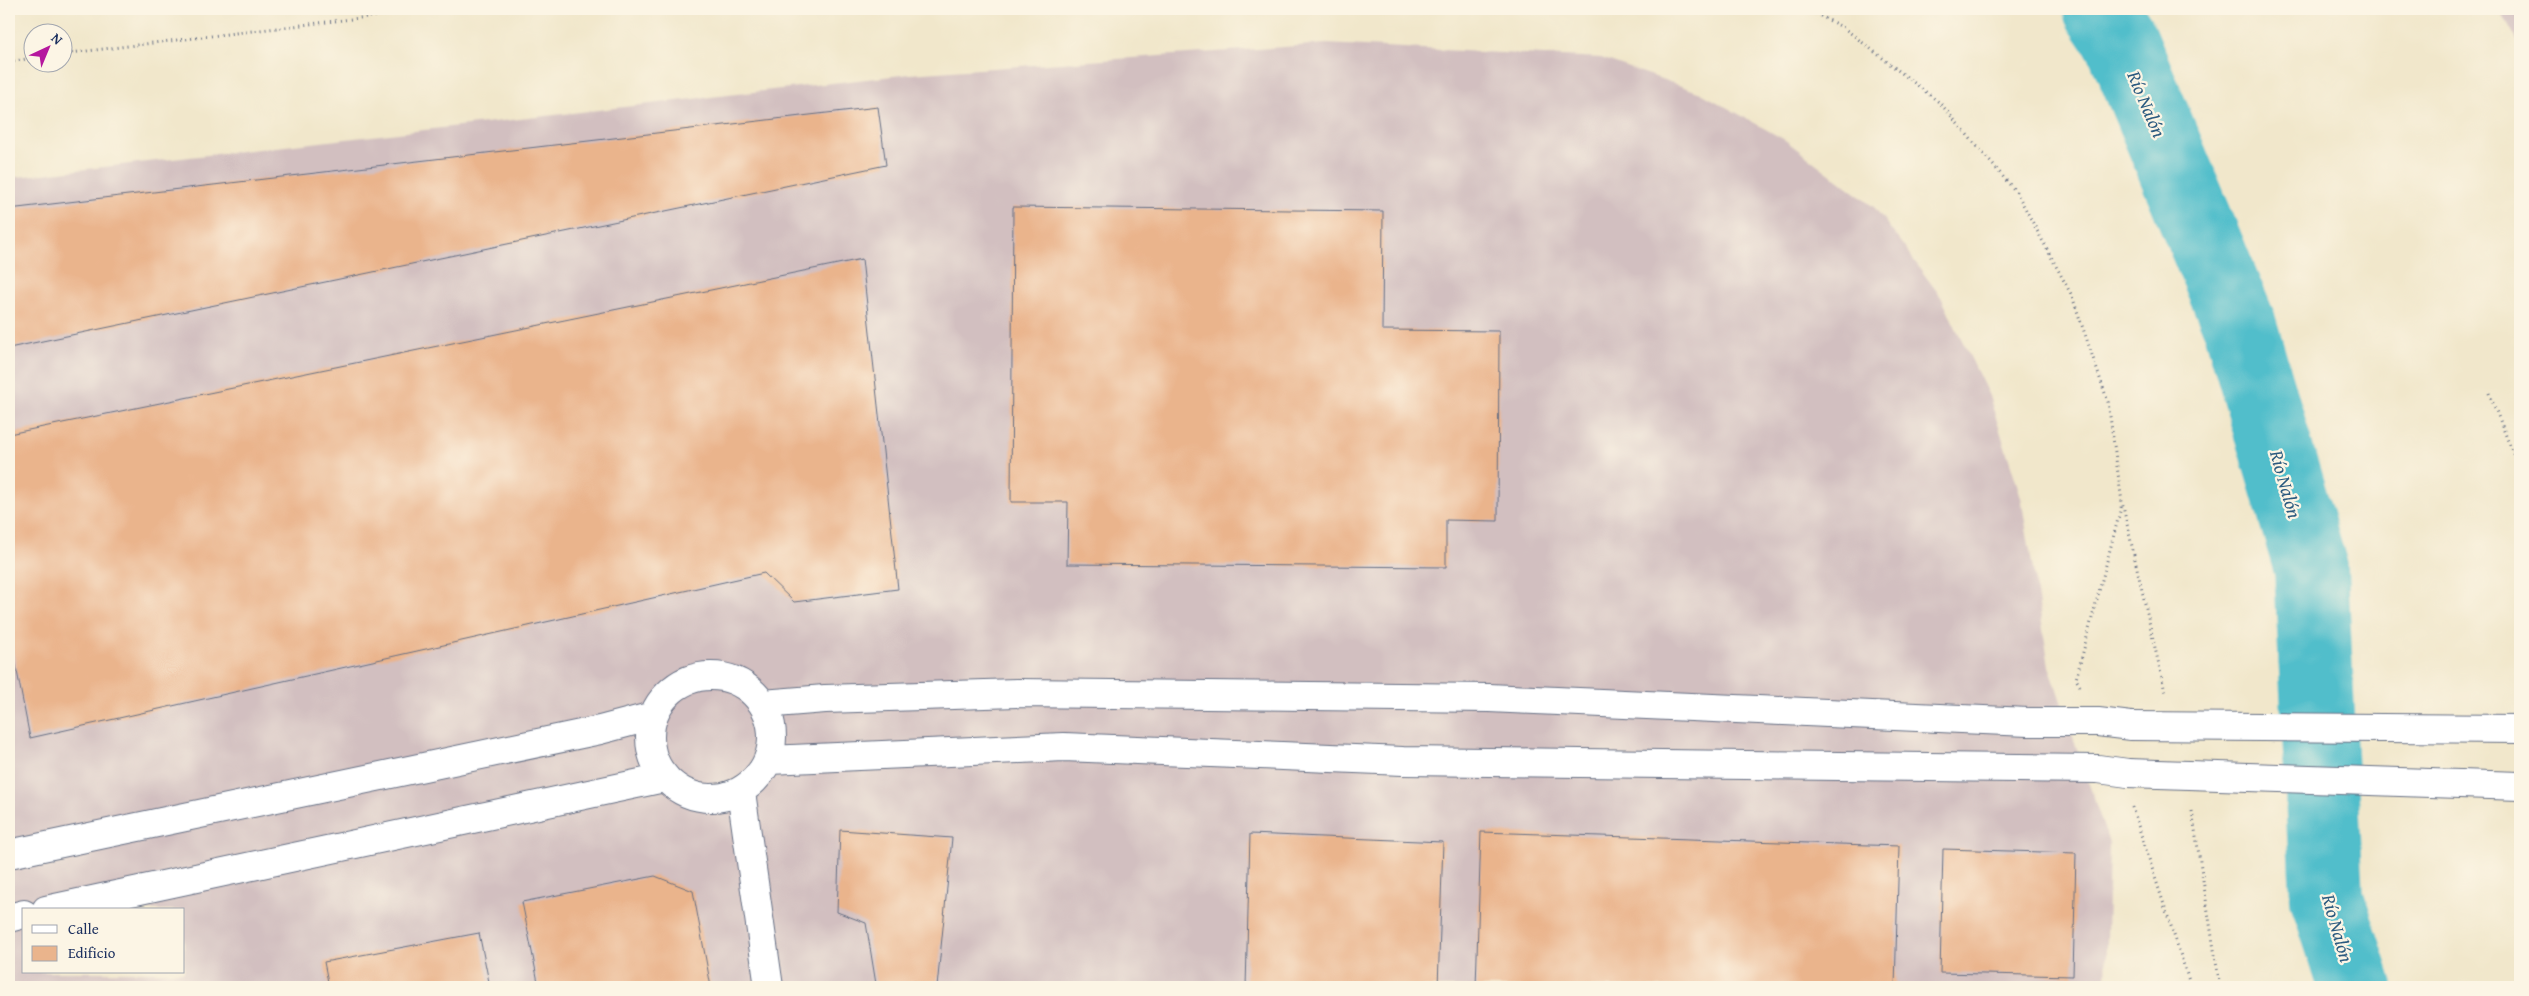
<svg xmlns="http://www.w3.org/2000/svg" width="2529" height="996" font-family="'Gentium Book Plus',serif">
<rect width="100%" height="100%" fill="#fcf5e5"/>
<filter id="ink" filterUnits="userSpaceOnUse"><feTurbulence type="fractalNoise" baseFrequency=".02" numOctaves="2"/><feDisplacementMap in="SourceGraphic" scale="10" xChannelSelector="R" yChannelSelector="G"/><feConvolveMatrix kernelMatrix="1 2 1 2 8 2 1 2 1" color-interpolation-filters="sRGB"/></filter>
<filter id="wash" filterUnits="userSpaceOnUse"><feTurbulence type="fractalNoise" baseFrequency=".0096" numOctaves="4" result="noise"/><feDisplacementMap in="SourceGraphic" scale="20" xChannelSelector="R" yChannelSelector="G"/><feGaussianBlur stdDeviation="1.12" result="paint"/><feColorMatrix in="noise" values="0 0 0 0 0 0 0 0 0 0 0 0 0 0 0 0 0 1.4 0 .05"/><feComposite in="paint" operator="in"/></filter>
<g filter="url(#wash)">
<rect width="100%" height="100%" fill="#f1e7cb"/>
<path fill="#d2bfc0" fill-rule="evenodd" d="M2500 9H2520V46Z
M1326 44 1601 58 1701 93 1785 140 1875 208 1941 297 1989 396 2021 497 2049 666 2109 843 2106 987H9V178L910 74ZM24 910H184V972H24Z"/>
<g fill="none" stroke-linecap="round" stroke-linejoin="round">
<path stroke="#51becb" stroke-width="74" d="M2100 9 2121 40 2240 326 2311 569 2327 898 2356 987"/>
</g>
<g id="blocks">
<path fill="#eab48c" d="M878 107 886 165 9 348V209Z
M1013 207 1383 211 1382 330 1499 331 1498 521 1446 520V567L1067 564 1068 502H1011Z
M862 259 898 589 794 602 764 573 30 738 9 630V434Z
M840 830 952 838 937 987H874L876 984 866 923 837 912Z
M1481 832 1899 846 1895 987H1476Z
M1250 834 1443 842 1438 987H1246Z
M1943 849 2076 853 2073 976 1940 973Z
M655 876 693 891 711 987H539L522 902Z
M479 933 490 987H329L324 962Z"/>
</g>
</g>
<g filter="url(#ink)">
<use href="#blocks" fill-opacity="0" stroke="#666f84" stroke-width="1"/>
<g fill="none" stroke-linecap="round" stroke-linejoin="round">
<g stroke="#666f84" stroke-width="30">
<path id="minor" d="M650 737a61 61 0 1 1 122 0a61 61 0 1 1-122 0Z
M763 704 825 699 1017 693 1489 698 2028 722H2098L2131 726
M769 760 1064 747 1403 761 2098 769 2128 773
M741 792 769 987
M9 854 600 730 653 716
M46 910 664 778
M9 918 24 914"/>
</g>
<path stroke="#666f84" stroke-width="3" stroke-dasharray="1 4" stroke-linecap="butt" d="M1807 9 1844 28 1940 103 2017 193 2072 296 2108 402 2122 502 2165 692
M62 54 434 9
M9 62 32 58
M2489 393 2520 471
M2080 686 2076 679 2122 504
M2132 807 2191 987
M2192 811 2220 987"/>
<use href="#minor" stroke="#fff" stroke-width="28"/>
<g stroke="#666f84" stroke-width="30" stroke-linecap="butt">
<path id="minor-bridge" d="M2131 726 2520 729
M2128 773 2520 786"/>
</g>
<use href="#minor-bridge" stroke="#fff" stroke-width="28"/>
</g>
</g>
<g text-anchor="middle" stroke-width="4.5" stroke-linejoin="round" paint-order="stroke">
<g font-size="19" font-style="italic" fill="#2b5a7f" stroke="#fcf5e5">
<text transform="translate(2147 104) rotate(67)" y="7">Río Nalón</text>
<text transform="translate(2286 484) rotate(74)" y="7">Río Nalón</text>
<text transform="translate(2338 928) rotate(74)" y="7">Río Nalón</text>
</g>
</g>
<rect width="2529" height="996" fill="none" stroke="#fcf5e5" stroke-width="30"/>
<rect x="22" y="908" width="162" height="65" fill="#fcf5e5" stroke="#a2a6af"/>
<rect x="32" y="925" width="25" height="8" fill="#ffffff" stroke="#a2a6af"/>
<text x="68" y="934" font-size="15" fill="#1b2f5e">Calle</text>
<rect x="32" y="946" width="25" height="15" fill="#eab48c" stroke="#a2a6af"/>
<text x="68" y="958" font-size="15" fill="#1b2f5e">Edificio</text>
<g transform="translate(48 48) rotate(44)"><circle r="24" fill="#fcf5e5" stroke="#a2a6af"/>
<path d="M0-4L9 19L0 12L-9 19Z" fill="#b5179e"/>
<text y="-8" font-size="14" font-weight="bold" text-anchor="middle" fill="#1b2f5e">N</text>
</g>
</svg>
